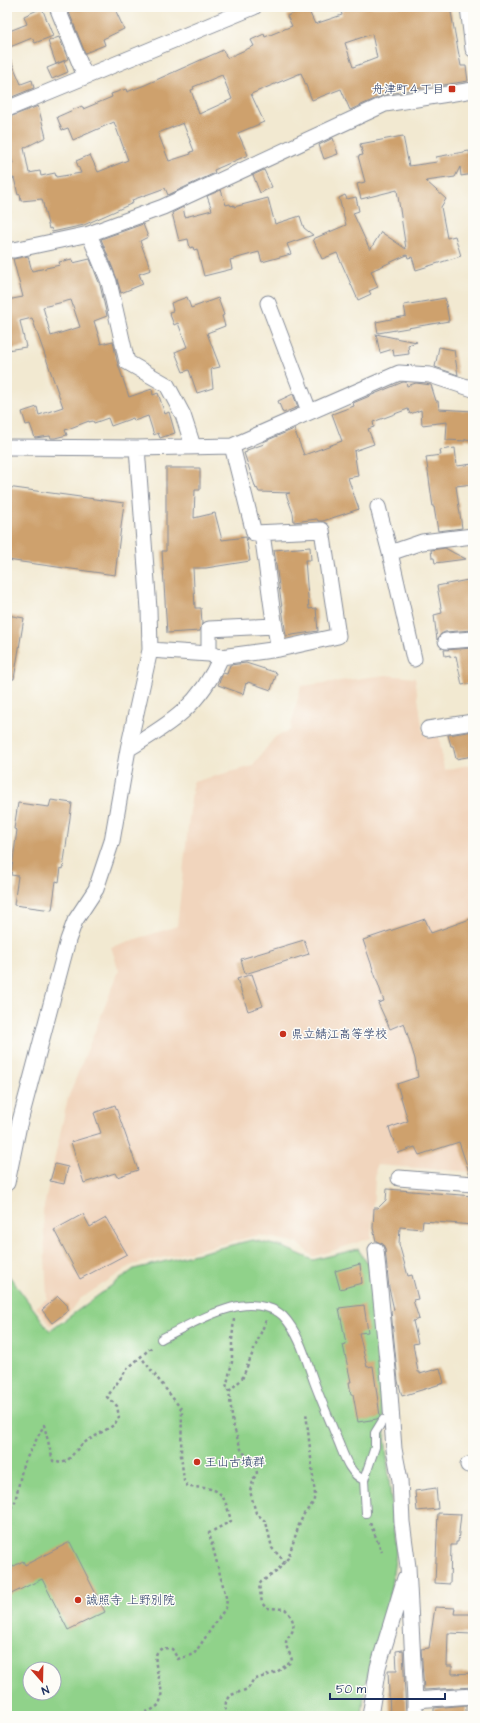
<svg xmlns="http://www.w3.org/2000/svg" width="480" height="1723" font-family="'Architects Daughter','Klee One',sans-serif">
<rect width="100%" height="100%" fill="#fdfcf7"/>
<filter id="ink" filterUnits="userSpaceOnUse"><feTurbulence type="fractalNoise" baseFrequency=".025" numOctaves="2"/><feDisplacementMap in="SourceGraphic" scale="8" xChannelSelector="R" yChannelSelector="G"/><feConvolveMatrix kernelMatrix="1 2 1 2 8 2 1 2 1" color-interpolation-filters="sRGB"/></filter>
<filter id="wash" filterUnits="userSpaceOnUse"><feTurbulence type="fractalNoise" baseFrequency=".012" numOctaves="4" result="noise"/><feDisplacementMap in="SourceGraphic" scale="16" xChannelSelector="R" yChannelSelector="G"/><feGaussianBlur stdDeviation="0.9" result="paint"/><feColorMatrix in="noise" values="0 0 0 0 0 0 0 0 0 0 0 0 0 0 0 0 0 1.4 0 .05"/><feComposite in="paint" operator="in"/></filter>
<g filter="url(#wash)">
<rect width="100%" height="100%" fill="#f2e9d1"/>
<path fill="#f1d5bd" d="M386 675 415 678 423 732 428 737 439 735 444 770 473 764V1172L376 1165 371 1238 313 1257 298 1243 259 1235 132 1265 80 1299 72 1310 51 1326 36 1307 47 1299 43 1211 68 1098 119 971 111 947 177 926 193 782 252 766 275 737 290 730 301 686Z"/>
<path fill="#90d28a" stroke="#568074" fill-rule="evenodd" d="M252 1240 283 1247 313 1260 358 1249 369 1266 396 1553 386 1622 376 1644 365 1687 362 1716H7V1273L50 1331 134 1269ZM30 1669H54V1693H30Z"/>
<g id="blocks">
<path fill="#cea16d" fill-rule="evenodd" d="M67 7H114L124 29 103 39 105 45 85 53Z
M307 7 315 24 342 15 341 11H343L342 7H450L461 66H466L468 81 437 86V85L384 95 350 110 341 89 312 100 301 73 251 94 264 122 238 133 248 155 214 170 215 173 168 195 165 188 132 200 133 203 84 225 52 232 51 228 49 229 42 199 21 201 20 194 18 195 14 178 9 179 7 168V164L13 163 7 149V118L38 106 46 137 24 148 29 173 40 171 41 176 55 173 56 177 81 173 76 161 90 155 98 172 128 160 114 122 73 140 68 128 62 130 57 117 82 106 83 109 112 97 111 94 126 89 127 92 145 85 223 50 227 58 254 46 251 40 264 34 265 37 292 26 287 16ZM372 34 377 58 353 67 345 43ZM222 75 232 99 199 114 191 90 194 89 193 87ZM183 123 194 151 190 152 191 154 169 161 158 133Z
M42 8 53 36 35 43 32 38 10 47 7 40V32L27 24 24 16Z
M59 37 68 59 56 64 48 41Z
M7 51 21 84 32 80 34 88 7 99Z
M64 61 68 72 52 79 47 68Z
M403 136 409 166 437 162 436 157 469 151 470 154 473 153V174L461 176 460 167 455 177 426 181 446 199 441 207 447 238 455 236 461 256 416 270 412 257 408 258 407 255 371 271 378 287 369 291 371 294 358 300 337 253 322 259 313 239 346 225 339 198 345 195 347 199 356 197 359 211 353 213 370 250 381 232 406 249 397 190 361 199 357 184 365 182 358 156 363 155 360 144Z
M333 138 338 154 324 159 319 145Z
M264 170 272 187 260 193 253 175Z
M221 190 226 205 230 204 231 206 234 205V207L268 198 275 224 300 216 304 228 313 235 287 244 291 254 262 262 259 252 230 260 232 269 204 276 197 249 194 250 193 247 190 248 188 239 179 241 172 213 183 207 185 217 212 210 207 196Z
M143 224 148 237 140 241 151 270 139 274 143 284 121 293 117 279 101 239Z
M28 256 32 271 60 265 59 262 72 259 73 263 90 259 100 285 107 316 94 321 101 344 113 341 117 361 129 397 152 389 153 395 158 393 165 414 169 412 175 433 160 438 158 433 154 435 148 416 134 421 133 418 111 426 108 418 94 423 93 421 89 422V421L65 430 67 435 55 438H51L50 436 35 438 30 424 26 425 22 412 37 407 39 415 63 407 32 318 20 321 26 347 7 350V300L23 297 13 259ZM71 300 80 327 51 336 43 307Z
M187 297 191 308 218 298 224 315 222 316 225 326 207 333 220 367 211 369 213 388 197 393 189 370 183 372 175 352 187 347 178 323 174 325 169 312 173 311 171 303Z
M445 298 449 321 378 333 376 322 406 316 404 305Z
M376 334 400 339 417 342 408 345 409 354 394 356 393 349 380 353Z
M439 347 454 350 458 375 435 367Z
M403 382H406L407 386 416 383 431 385 436 401H438L439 409 473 411V440L465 439V441L446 440 447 422 422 425 421 410 410 414 408 409 373 422 374 427 368 429 374 444 354 451 358 476 348 478 359 509 323 521H318L317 519 294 522 293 513 286 494 290 493 259 492 257 488 256 489 244 453 247 452V450L264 444 263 442 294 429 304 455 342 441 332 414 354 406 353 403Z
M293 394 298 407 283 413 278 401Z
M455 448 457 466 473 464V484L456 486 462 528 438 531 434 507H433L426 457 441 455 440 450Z
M166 468H200V490H195L194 518 215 513 222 540 246 537 250 561 206 568H193L195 608H201L202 623 200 631 167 633 162 551H166Z
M7 487 124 503 115 575 7 560Z
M310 547 311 560H305L309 609 316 608 318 631 286 636 274 550Z
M445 548 454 553 466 559 435 563 434 558H432L431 550Z
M473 579V630L445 632 441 634 437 640 434 615 442 613 437 586Z
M7 615 24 618 14 679H7Z
M473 648V683L462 685 456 656 450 657V655L445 656 444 650Z
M246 663 277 673 271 690 248 682 247 684 246 683 243 694 218 685 223 673 227 674 230 665Z
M473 731V756L456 759 453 746H451L448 735Z
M51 800 72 803 63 869 61 868 59 882 56 881 52 910 14 905 18 876 11 875 17 830 14 829 18 803 49 807Z
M473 918V1175H470L459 1142 419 1155 415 1147 398 1153 389 1128 408 1121 397 1084 418 1077 415 1059 404 1023 390 1029 378 1003 384 1001 363 940 425 919 431 933Z
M304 940 309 954 245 974 241 959Z
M252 974 263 1006 248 1011 237 979Z
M115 1105 138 1170 117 1177 115 1173 84 1183 71 1142 101 1133 94 1113Z
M55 1164 68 1167 64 1184 50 1181Z
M387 1189 473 1196V1225L423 1221 422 1229 400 1227 399 1244 408 1276 412 1275 418 1299 413 1300 419 1319 413 1321 418 1343 413 1344 418 1372H420V1374L440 1368 444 1383 402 1396 398 1381 391 1311 394 1310 389 1288 385 1249 383 1244 376 1241 373 1228 374 1208H378L386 1200Z
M83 1214 90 1227 106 1218 127 1254 80 1279 54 1230Z
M360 1264 362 1283 340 1289 335 1271Z
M58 1296 68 1306 67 1307 69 1310 52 1323 42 1310Z
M364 1305 368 1332 359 1333 367 1367 373 1366 380 1416 377 1419 358 1422 353 1394H351L349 1382H351L343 1345 346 1344 339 1308Z
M436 1488 438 1509 417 1511 415 1491Z
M438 1513 461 1514 458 1542H456V1545H451L450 1584 435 1583Z
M70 1542 105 1612 68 1630 42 1579 7 1596V1570L23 1561 25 1565Z
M435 1607 455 1608 454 1614H473V1634L448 1633 447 1666H452V1674L473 1673V1687L424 1690 421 1649 429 1648Z
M403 1650 406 1716H390L388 1670H397L396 1651Z
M466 1705V1716H434V1708Z"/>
</g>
</g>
<g filter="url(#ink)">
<use href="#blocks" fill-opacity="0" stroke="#868c98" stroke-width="1"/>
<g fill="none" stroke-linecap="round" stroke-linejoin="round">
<g stroke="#868c98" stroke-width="10">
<path id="lane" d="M161 1339C184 1327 224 1305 249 1305 260 1305 275 1308 283 1316 301 1335 307 1364 316 1387 323 1405 331 1423 338 1441 344 1455 349 1474 364 1480
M366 1513 364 1480 375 1447V1433L383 1420"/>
</g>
<g stroke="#868c98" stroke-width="17">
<path id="street" d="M57 7 85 76
M468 7 473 49
M7 109 254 7
M89 234 109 282 127 362 167 385 183 415 193 446
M7 250H14L89 234 163 207 385 104 473 90
M268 303 309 411
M7 447 137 448 232 446 399 373 430 375 473 389
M378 507 390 553
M262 534C268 572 271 611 279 649
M446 641 473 639
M150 650 209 654 221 657 279 649 338 636 322 530 254 533 232 446
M209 654V629L274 626
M414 659 390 553 422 542 473 536
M428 729 473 722
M128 749C172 723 200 705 221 657
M399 1178 473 1184
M7 1183 19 1125 68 940 75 921 96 889 112 841 128 749 150 650 149 609 137 448
M376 1250 389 1380 394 1449 400 1480 402 1522 408 1567 415 1700V1716
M468 1465 473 1464
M415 1700 473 1696
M370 1716 378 1667 405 1578"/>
</g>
<path stroke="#868c98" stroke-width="2.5" stroke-dasharray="3 3" stroke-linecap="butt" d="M234 1319 232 1340V1362L226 1388 229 1391 233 1425 242 1452 251 1458 256 1466 257 1474 254 1478 250 1491 256 1513 266 1522 272 1548 285 1562
M229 1391 242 1379 267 1318
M7 1513 15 1502 23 1465 44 1425 53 1461 61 1463 67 1461 82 1444 114 1425 119 1417 117 1406 107 1397 127 1369 153 1346
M370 1523 382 1552
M134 1716C142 1713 154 1711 159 1704 161 1700 162 1693 161 1688 160 1676 144 1643 172 1649L178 1659 194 1654 227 1606 226 1597 209 1533 231 1521C223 1490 221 1488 188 1487L184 1481 181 1455 182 1410 141 1357
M228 1716 225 1708 226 1702 231 1695 248 1689 253 1680 277 1672 292 1661C291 1654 286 1649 286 1643 286 1638 290 1636 292 1632 296 1624 291 1615 285 1609L266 1608 262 1603 259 1585 261 1582 276 1572 288 1558 299 1525 304 1514 313 1503 315 1495 306 1412"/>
<use href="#lane" stroke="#fff" stroke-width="8"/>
<use href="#street" stroke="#fff" stroke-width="15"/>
</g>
</g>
<g fill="#c8321e" stroke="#fdfcf7" stroke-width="1.5">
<rect x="448" y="85" width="8" height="8" rx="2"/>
<circle cx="283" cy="1034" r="4"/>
<circle cx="197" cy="1462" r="4"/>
<circle cx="78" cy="1600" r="4"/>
</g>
<g text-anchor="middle" stroke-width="3" stroke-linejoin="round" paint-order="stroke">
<g font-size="12" fill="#1b2f5e" stroke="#fdfcf7" text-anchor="start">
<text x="444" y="93" text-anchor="end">舟津町４丁目</text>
<text x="291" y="1038">県立鯖江高等学校</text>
<text x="205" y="1466">王山古墳群</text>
<text x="86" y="1604">誠照寺 上野別院</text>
</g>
</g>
<rect width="480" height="1723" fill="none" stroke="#fdfcf7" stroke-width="24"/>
<g transform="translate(42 1681) rotate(160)"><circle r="19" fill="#fdfcf7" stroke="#a3aaba"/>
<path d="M0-3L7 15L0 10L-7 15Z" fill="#c8321e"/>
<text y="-6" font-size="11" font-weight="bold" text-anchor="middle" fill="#1b2f5e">N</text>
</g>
<path d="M330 1693v6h115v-6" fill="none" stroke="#1b2f5e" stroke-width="2"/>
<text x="336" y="1693" font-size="12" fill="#1b2f5e" stroke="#fdfcf7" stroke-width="3" paint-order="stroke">50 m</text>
</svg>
